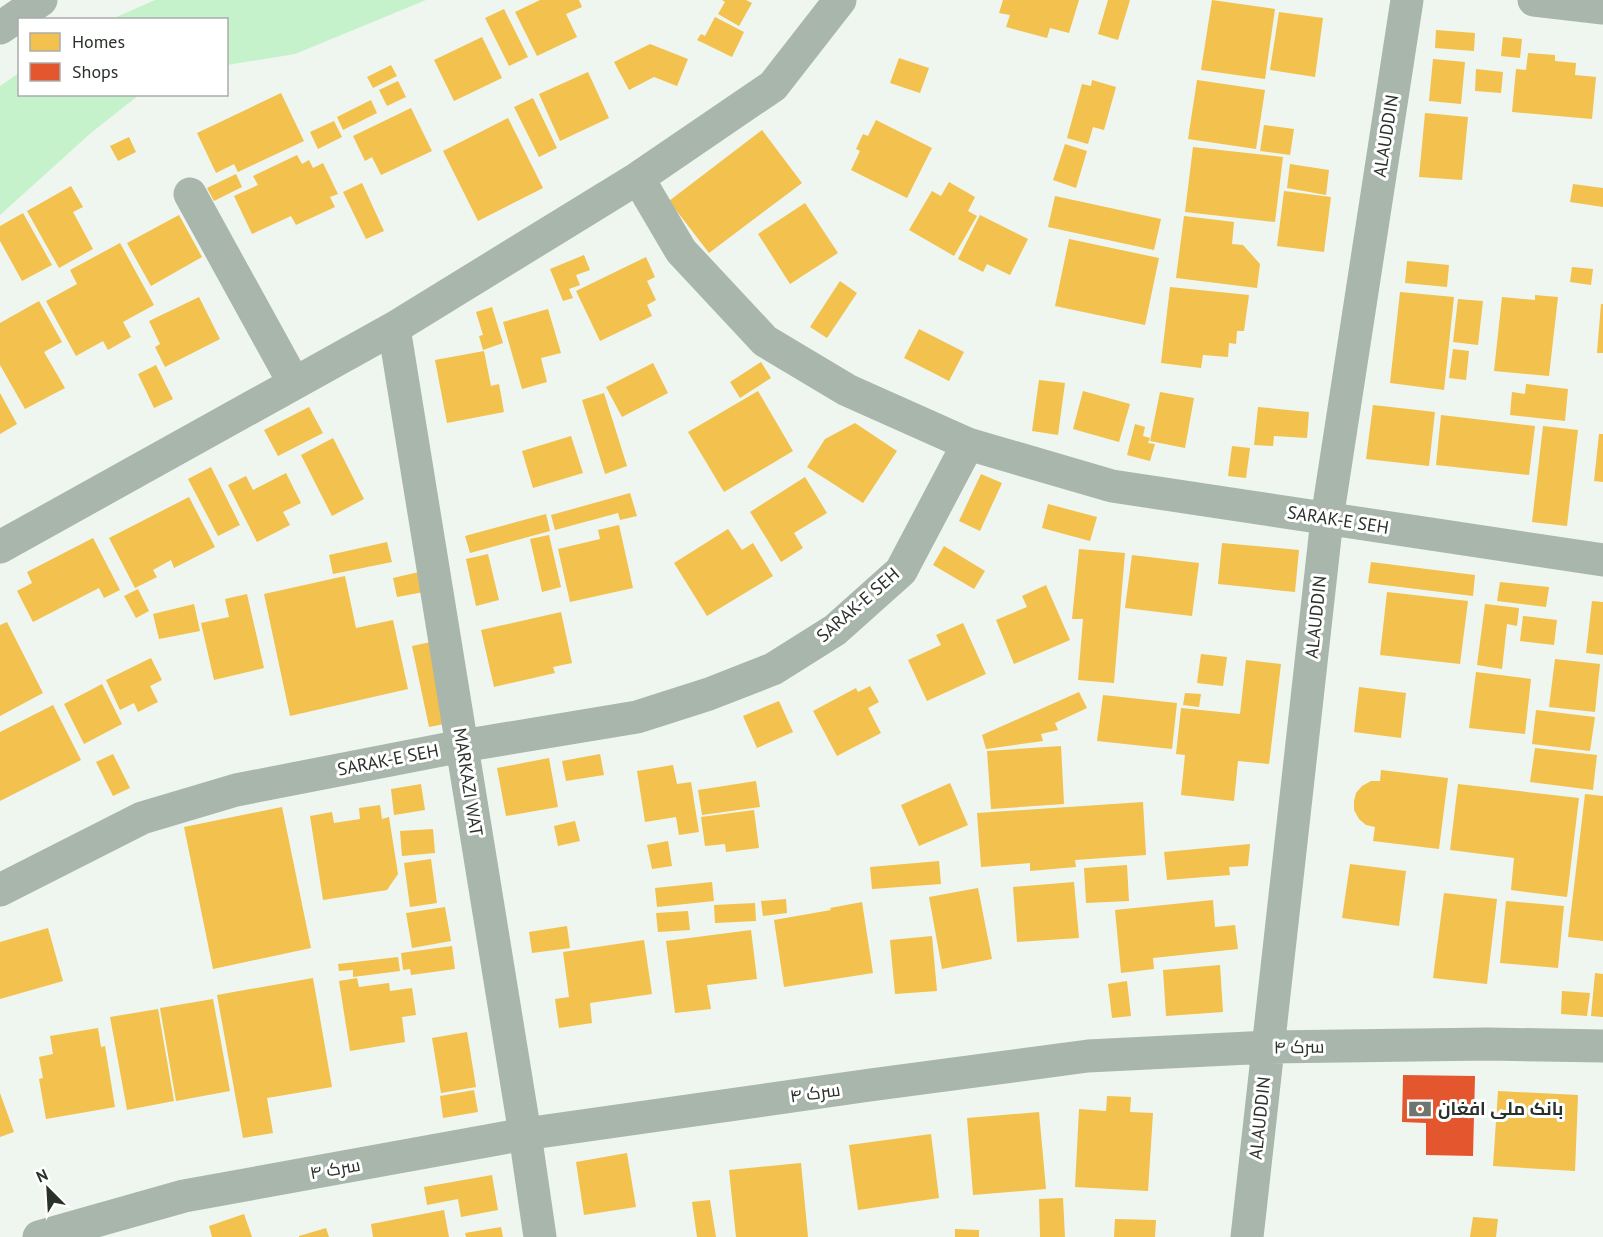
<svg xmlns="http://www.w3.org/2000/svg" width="1603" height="1237" font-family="'PT Sans',Cairo,sans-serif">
<rect width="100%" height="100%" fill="#eef6ef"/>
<path fill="#c5f2cb" d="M155 0H426L295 54 227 65 226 20 112 19Z
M19 73 20 94 139 95 92 132 0 215V86Z"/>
<path fill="#f2c14e" d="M540 0H579L582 7 566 14 577 37 537 56 515 12Z
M722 0H746L752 3 739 26 718 14 725 2Z
M1003 0H1079L1069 33 1050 28 1047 38 1006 27 1010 15 999 13Z
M1108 0H1130L1118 40 1098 34Z
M1212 0 1275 9 1265 79 1201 70Z
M504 9 528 57 509 66 485 18Z
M1279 12 1323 18 1315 77 1270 70Z
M715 17 744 32 732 57 697 40 701 34 705 36Z
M1436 30 1475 33 1474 51 1435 48Z
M482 37 502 78 454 101 434 60Z
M1503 37 1522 39 1520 58 1501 56Z
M650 44 688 59 677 86 654 77 629 90 614 62Z
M1528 53 1555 55V61L1576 63 1575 75 1596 77 1592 119 1512 112 1516 69 1526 70Z
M899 58 929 68 920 93 890 83Z
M1433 59 1465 62 1461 104 1429 101Z
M391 65 397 76 373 88 367 77Z
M1476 69 1503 72 1501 93 1475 91Z
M588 72 609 118 560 141 539 94Z
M1092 80 1116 87 1104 130 1093 127 1088 144 1067 138 1082 84 1091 86Z
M1197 80 1265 90 1256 149 1188 139Z
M398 81 406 97 387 106 379 90Z
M281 93 304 141 238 172 234 164 216 173 197 133Z
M533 98 557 148 539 157 514 107Z
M371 100 377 113 343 130 337 117Z
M411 108 432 151 381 175 372 157 365 161 353 136Z
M1425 113 1468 117 1462 180 1419 177Z
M508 118 543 188 478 221 443 151Z
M876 120 932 148 907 198 851 170 860 151 856 149 863 134 868 136Z
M334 121 342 137 318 149 310 132Z
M1264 125 1294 129 1290 155 1260 151Z
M762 130 802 183 709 253 669 201Z
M129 137 136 152 118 161 110 146Z
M1065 144 1087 151 1076 188 1053 180Z
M1193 147 1283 157 1275 222 1185 212Z
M297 155 302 164 309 160 313 168 323 163 338 194 330 197 335 207 296 225 291 216 252 234 234 196 258 185 253 176Z
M1290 164 1329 170 1326 195 1287 188Z
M236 174 242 187 214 201 207 188Z
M949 182 975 197 968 211 977 216 954 256 909 230 932 191 941 196Z
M362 183 384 231 366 239 343 192Z
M1573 184 1603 188V207L1570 202Z
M71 186 83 207 73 212 93 249 59 268 27 211Z
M1284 191 1331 197 1324 252 1277 246Z
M1055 196 1161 219 1154 250 1048 227Z
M805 203 838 253 790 284 758 234Z
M23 213 52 265 22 281 0 241V226Z
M179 215 202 257 151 286 127 243Z
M980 215 1028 239 1010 275 987 264 983 272 958 259Z
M1184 216 1234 222 1232 244 1243 245 1260 264 1257 288 1176 278Z
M1069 239 1159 258 1145 325 1055 306Z
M120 243 154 305 123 322 131 337 108 350 103 341 76 356 46 301 77 284 70 270Z
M584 255 590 270 576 275 580 285 569 289 573 298 563 301 550 269Z
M646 257 655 277 647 281 656 300 647 305 652 316 600 341 576 291Z
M1407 261 1449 265 1447 287 1405 283Z
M1572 267 1593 269 1591 285 1570 282Z
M840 281 857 293 827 338 810 327Z
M1170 287 1249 295 1244 331H1237L1236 344 1229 343 1228 357 1203 355 1201 368 1161 363Z
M1400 292 1454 297 1444 390 1390 383Z
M1535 295 1558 297 1549 376 1494 371 1502 297 1535 300Z
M199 297 220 339 165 367 155 347 160 344 149 321Z
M1458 299 1483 301 1478 345 1453 342Z
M39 301 62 342 44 352 65 388 25 409 0 365V323Z
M1601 304H1603V353H1597Z
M492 307 503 343 483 350 479 336 483 335 476 312Z
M548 309 561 353 541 358 547 382 522 389 503 322Z
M919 329 964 352 949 381 904 358Z
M1453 349 1469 351 1466 380 1449 378Z
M484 351 491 386 499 384 504 412 447 423 435 360Z
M761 362 771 378 740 398 730 382Z
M653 363 668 393 622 417 606 387Z
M156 365 173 399 154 408 138 374Z
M1039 380 1065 383 1058 435 1032 431Z
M1526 384 1568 389 1565 421 1510 415 1512 392 1525 394Z
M758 391 793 451 724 492 688 432Z
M1083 391 1130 404 1119 442 1073 429Z
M1160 392 1194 398 1185 448 1150 441Z
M0 393 17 424 0 434Z
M604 393 627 466 605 474 582 400Z
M1373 405 1435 412 1429 466 1366 459Z
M309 407 323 433 278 456 264 430Z
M1258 407 1309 412 1307 438 1274 436 1273 446 1254 445Z
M1441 415 1535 426 1529 475 1436 465Z
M855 423 897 451 863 503 807 467 825 439Z
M1135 424 1145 427 1143 436 1150 438 1148 443 1155 444 1150 461 1127 455Z
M1543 426 1578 430 1567 526 1532 522Z
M1599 434H1603V482L1594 481Z
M571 436 583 473 533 488 522 451Z
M333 438 364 499 332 516 301 455Z
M1232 446 1250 448 1246 478 1228 476Z
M211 467 240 525 218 536 188 479Z
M286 473 301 503 283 512 290 525 257 542 228 485 246 476 253 490Z
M981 474 1002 483 980 531 959 521Z
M805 477 827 513 794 533 803 548 781 562 750 512Z
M630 493 637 516 620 520 618 513 555 530 551 515Z
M189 497 215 547 174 568 171 560 153 570 157 577 135 588 109 538Z
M1048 504 1097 517 1090 541 1042 528Z
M546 514 550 531 470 553 465 536Z
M619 525 633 588 570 602 558 549 600 539 598 530Z
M728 529 742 550 753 543 773 576 707 616 674 563Z
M549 535 561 587 542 592 530 539Z
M93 538 120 590 104 598 99 588 33 622 17 591 32 583 27 572Z
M387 542 392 562 333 574 329 555Z
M1222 543 1299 550 1295 592 1218 584Z
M944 546 985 571 974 589 933 565Z
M1079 549 1125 553 1114 683 1078 680 1083 619H1072Z
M488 554 499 600 476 606 466 559Z
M1132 555 1199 563 1192 616 1125 608Z
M1371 562 1475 575 1473 596 1368 583Z
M419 572 424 592 397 597 393 578Z
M345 576 356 628 393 620 408 689 290 716 264 594Z
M1500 582 1549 587 1546 607 1497 601Z
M1046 585 1070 640 1014 664 996 620 1027 607 1022 596Z
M138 589 149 611 136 618 124 596Z
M1387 592 1468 601 1460 664 1380 655Z
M247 594 264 668 214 680 201 623 229 617 225 599Z
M1592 601 1603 602V655L1586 653Z
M194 604 200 631 159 639 153 614Z
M1485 604 1519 608 1517 626 1507 624 1502 669 1477 665Z
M561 612 572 663 553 667 555 673 494 687 481 630Z
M1523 616 1557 620 1554 645 1520 641Z
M7 622 43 693 0 716V625Z
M963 623 986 674 927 701 908 660 941 645 936 635Z
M431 642 449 723 429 727 412 646Z
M1201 654 1227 657 1223 686 1197 683Z
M151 658 162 680 150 686 158 702 138 712 134 703 120 710 106 680Z
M1555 659 1600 664 1595 712 1549 707Z
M1246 660 1281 664 1269 764 1238 761 1234 801 1181 795 1185 755 1176 754 1181 708 1240 714Z
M1476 672 1531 679 1525 734 1469 728Z
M102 684 122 724 84 744 64 704Z
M870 686 879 702 868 708 881 733 837 756 813 711 856 688 858 692Z
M1359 687 1406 693 1401 738 1354 732Z
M1079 692 1087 708 1055 723 1058 730 1041 734 1043 741 986 749 982 735Z
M1185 693 1201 694 1199 707 1183 705Z
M1103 695 1177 703 1172 749 1097 741Z
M779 701 793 732 757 748 743 716Z
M53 705 81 760 0 801V732Z
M1536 710 1595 717 1590 751 1532 744Z
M1061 746 1064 804 991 809 987 751Z
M1535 748 1597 755 1593 790 1530 782Z
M113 754 130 788 113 796 96 762Z
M600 754 604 775 566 781 562 761Z
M549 758 558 807 506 816 497 768Z
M673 765 677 784 691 782 699 832 679 835 676 817 645 822 637 771Z
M1381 770 1448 778 1439 849 1373 841 1375 827 1366 825 1359 819 1354 810V801L1356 793 1362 786 1371 781H1380Z
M756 781 760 807 702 815 698 790Z
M950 783 968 825 919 846 901 805Z
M421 784 425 810 394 815 391 789Z
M1458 784 1579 798 1567 897 1511 890 1514 858 1450 850Z
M1585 794 1603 796V941L1568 937Z
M1143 802 1146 855 1075 860 1076 867 1030 871V863L981 867 977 813Z
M380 805 382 819 389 817 398 874 387 890 323 900 310 816 332 812 334 823 360 819 359 808Z
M282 807 311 948 213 969 184 827Z
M754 810 759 848 726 852 725 844 705 846 701 817Z
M575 821 580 841 558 846 554 826Z
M433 829 435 853 402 856 400 831Z
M668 841 672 866 652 869 647 845Z
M1250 844 1248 866 1229 867 1230 875 1167 880 1164 852Z
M431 859 437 903 410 907 404 863Z
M939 861 941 884 872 889 870 867Z
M1350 864 1406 871 1399 926 1342 918Z
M1127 865 1129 901 1086 903 1084 868Z
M712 882 714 901 657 907 655 888Z
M1074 882 1079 938 1017 942 1013 887Z
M978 888 992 959 942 969 929 897Z
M1444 893 1497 899 1487 984 1433 978Z
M786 899 787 913 763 916 761 901Z
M1213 900 1215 927 1235 925 1238 949 1153 958 1154 969 1121 973 1115 910Z
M1506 901 1564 906 1558 968 1500 963Z
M862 902 873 973 784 987 774 920 831 910 830 908Z
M755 903 756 921 715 923 714 905Z
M445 907 451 941 412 948 406 913Z
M688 911 690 930 658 932 656 913Z
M567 926 570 948 532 953 529 932Z
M48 928 63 981 0 999V942Z
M751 930 757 979 707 985 711 1009 675 1013 666 941Z
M932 936 937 991 895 994 890 940Z
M644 940 652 994 590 1003 592 1023 559 1028 555 999 569 997 563 952Z
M452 946 455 969 411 975 410 969 403 970 401 953Z
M398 957 400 971 353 977V970L339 971 338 964Z
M1220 965 1223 1012 1166 1016 1163 970Z
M1595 973 1603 974V1017L1591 1016Z
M313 978 332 1087 267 1098 273 1133 243 1138 217 995Z
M357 978 359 987 389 983 390 991 412 988 416 1015 402 1017 405 1042 350 1051 339 981Z
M1127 981 1131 1016 1112 1018 1108 984Z
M1562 991 1590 993 1587 1016 1561 1014Z
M213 999 230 1091 176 1101 160 1008Z
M158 1009 174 1101 127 1110 110 1017Z
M98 1028 101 1047 105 1046 115 1107 46 1119 39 1079 43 1078 39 1057 53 1054 50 1036Z
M467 1032 476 1087 441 1093 432 1038Z
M474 1090 478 1112 443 1118 440 1096Z
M1498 1091 1578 1095 1575 1171 1493 1166Z
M0 1093 14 1132 0 1137Z
M1107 1096 1131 1097 1130 1112 1153 1113 1148 1191 1075 1187 1079 1109 1106 1111Z
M1039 1112 1046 1189 973 1195 967 1118Z
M931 1134 939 1198 858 1210 849 1145Z
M627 1153 636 1207 584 1215 576 1162Z
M801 1163 808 1237H736L729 1170Z
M492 1175 498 1210 461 1217 458 1199 427 1205 424 1187Z
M1063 1198 1065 1237H1040L1039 1199Z
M710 1200 716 1237H697L692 1202Z
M444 1210 449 1237H373L371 1224Z
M244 1214 252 1237H212L209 1226Z
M1473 1217 1498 1219 1496 1237H1470Z
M1115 1219 1156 1220 1155 1237H1114Z
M501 1227 503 1237H466L465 1233Z
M326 1228 329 1237H299V1236Z
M955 1229 979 1230V1237H955Z"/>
<path fill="#e4572e" d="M1403 1075 1475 1076 1473 1156 1426 1155V1123L1402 1122Z"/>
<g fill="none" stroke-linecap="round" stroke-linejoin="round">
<path stroke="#a9b6ab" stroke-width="33" d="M1534 0 1603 8
M0 28 41 0
M638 178 681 251 765 341 847 390 968 444 1112 486 1603 560
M190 194 294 383
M394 328 525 1134 540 1237
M0 547 394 328 638 178 773 86 840 0
M0 890 142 818 236 790 462 746 637 717 709 694 773 669 835 630 901 571 968 444
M39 1237 184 1196 525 1134 870 1085 1088 1056 1269 1047 1488 1044 1603 1046
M1247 1237 1327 519 1407 0"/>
</g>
<defs>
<g id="bank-bare" transform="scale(1.8)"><path d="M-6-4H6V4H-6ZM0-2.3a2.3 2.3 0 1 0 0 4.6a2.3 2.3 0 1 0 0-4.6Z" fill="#6f756f" stroke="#fff" stroke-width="2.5" paint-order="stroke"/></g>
</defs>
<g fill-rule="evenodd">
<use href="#bank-bare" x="1420" y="1109"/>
</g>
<g text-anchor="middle" stroke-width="6" stroke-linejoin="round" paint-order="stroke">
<g font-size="18" fill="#2a302a" stroke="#fff">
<text transform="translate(1386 136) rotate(-81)" y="6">ALAUDDIN</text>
<text transform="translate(1338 520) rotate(9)" y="6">SARAK-E SEH</text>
<text transform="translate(858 605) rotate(-41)" y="6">SARAK-E SEH</text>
<text transform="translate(1316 617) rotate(-84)" y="6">ALAUDDIN</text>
<text transform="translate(388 760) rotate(-11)" y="6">SARAK-E SEH</text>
<text transform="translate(468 782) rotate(81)" y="6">MARKAZI WAT</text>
<text transform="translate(1299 1047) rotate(-1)" y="6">سرک ۴</text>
<text transform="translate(815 1093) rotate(-8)" y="6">سرک ۴</text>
<text transform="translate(1260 1118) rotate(-84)" y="6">ALAUDDIN</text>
<text transform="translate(335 1169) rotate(-10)" y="6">سرک ۴</text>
</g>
<g font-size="18" font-weight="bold" fill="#2a302a" stroke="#fff" text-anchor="start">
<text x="1438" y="1115">بانک ملی افغان</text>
</g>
</g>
<rect x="18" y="18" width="210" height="78" fill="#ffffff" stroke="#aaacaa" stroke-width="1.5"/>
<rect x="30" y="33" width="30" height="18" fill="#f2c14e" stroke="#aaacaa" stroke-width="1.5"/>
<text x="72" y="48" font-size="18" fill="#2a302a">Homes</text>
<rect x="30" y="63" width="30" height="18" fill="#e4572e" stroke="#aaacaa" stroke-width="1.5"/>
<text x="72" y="78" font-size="18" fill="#2a302a">Shops</text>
<g transform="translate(48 1189) rotate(336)" stroke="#ffffff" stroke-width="4.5" paint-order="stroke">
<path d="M0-4.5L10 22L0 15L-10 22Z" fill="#2a302a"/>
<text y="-9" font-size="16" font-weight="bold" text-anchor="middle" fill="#2a302a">N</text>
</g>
</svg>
